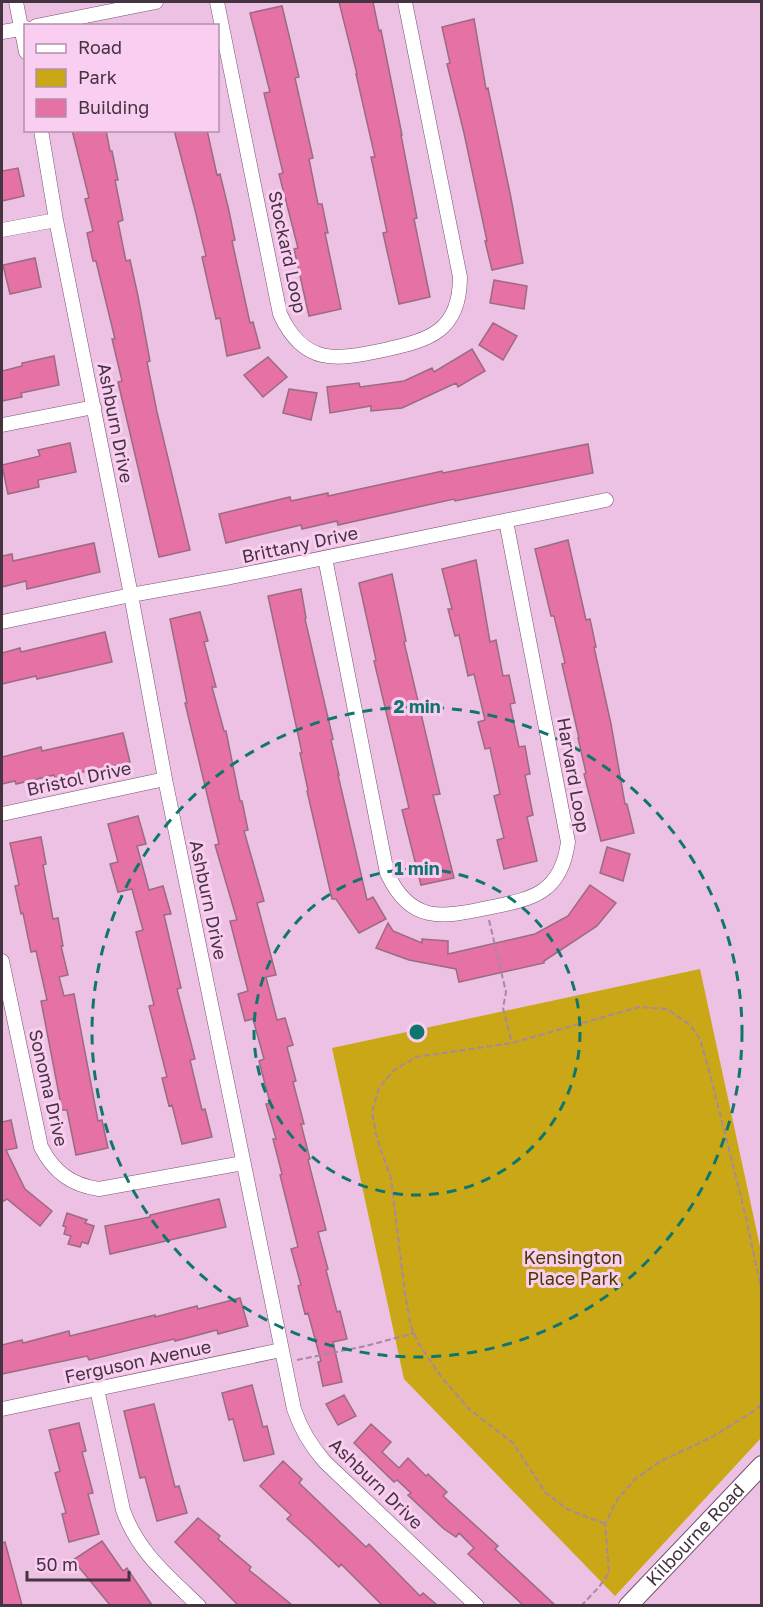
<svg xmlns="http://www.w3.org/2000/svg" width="763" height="1607" font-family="'Golos Text',sans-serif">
<rect width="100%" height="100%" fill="#ecc1e3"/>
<path fill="#c9a717" d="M700 969 761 1251V1438L615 1596 404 1379 332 1048Z"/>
<path fill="#e571a5" stroke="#9b6c7f" stroke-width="1.5" d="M339 2H373L379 31 381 30 402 135H401L417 218 414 219 430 297 399 304 383 233 387 232 371 157H375L356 74H357Z
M282 6 299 77 295 78 313 158 309 159 318 204H322L328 233H325L341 309 309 316 294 249 298 248 279 174 283 173 264 93 270 92 250 13Z
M474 19 486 89 488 88 511 198 523 263 492 270 485 241H487L464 133 447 64 450 63 442 27Z
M72 130H106L110 151H112L118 180H115L123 220 118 222 126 261 130 260 138 296 150 361 147 362 157 412 190 550 159 557 118 382 122 381 112 339H115L96 261H93L87 233 93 231 85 199 89 198Z
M174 130H207L217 175 220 174 229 211 235 240 232 241 250 323 253 322 260 348 227 356 220 318 216 319 202 257 206 256 195 210Z
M18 168 24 196 2 201V171Z
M35 258 41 287 10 294 3 265Z
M494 280 527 286 524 309 490 303Z
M493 323 517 336 503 360 479 345Z
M472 349 485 371 458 387 456 383 402 408 371 411V406L330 413 327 387 359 383 360 387 404 381 432 368 434 372Z
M54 356 59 385 21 393 22 397 2 401V371L22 366V363Z
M268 357 287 377 263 397 244 375Z
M289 389 317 393 311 420 283 413Z
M70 443 76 472 38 480 39 487 8 494 2 465 40 456 38 450Z
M588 444 593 473 455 501 454 499 338 525 337 521 302 529 301 525 226 543 219 514 290 497 291 501 328 493V496L442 471 443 473Z
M568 540 586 620 590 619 596 647H594L611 724 625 804H627L634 833 601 841 584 774 586 773 578 738H579L562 664 565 663 554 616H551L535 549Z
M94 543 100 572 27 589 26 581 2 587V556L12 554 13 561Z
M476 560 490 642 496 640 503 676 509 675 515 703 510 704 519 747 525 746 530 774 525 775 533 815 527 817 537 861 504 869 497 840 504 838 494 796 500 794 490 748 485 749 478 722 485 720 474 674 468 676 459 635 455 636 448 609H452L442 569Z
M392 574 406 641 404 642 440 794 433 795 454 878 421 885 402 810 409 808 374 661 376 660 359 583Z
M301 589 306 618 305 619 333 739 331 740 339 775H338L367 900 373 897 386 919 359 933 336 899H332L307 791 308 790 300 753H302L268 596Z
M200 612 208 641 204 642 216 687H212L224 731H226L240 801H242L248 830 244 831 264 901 257 903 276 975 266 977 277 1020 285 1018 293 1045 287 1047 296 1081 293 1082 304 1124H301L310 1159 308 1160 326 1230 318 1232 328 1269 326 1270 337 1312 340 1311 347 1339 333 1342 342 1382 323 1386 318 1362 321 1361 308 1313 305 1314 298 1286 301 1285 291 1249 298 1247 280 1175 282 1174 273 1139H276L266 1104 270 1103 259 1061 264 1059 253 1019 245 1021 238 994 248 991 230 921 237 920 215 845 219 844 185 703H187L170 619Z
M105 632 112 662 37 679 36 676 2 684V653L20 648 21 652Z
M123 733 130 762 55 778 54 775 16 784 15 781 2 784V757L41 747 42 751Z
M138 816 146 844 137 846 149 890 163 886 171 914 164 915 181 988 177 989 195 1059 190 1060 202 1110 205 1109 212 1137 182 1144 172 1105 169 1106 162 1078 167 1077 149 1006 154 1005 136 932 143 930 132 889 118 892 110 864 118 862 108 824Z
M41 837 46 864 43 865 53 919 58 918 63 946H61L68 975 59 977 64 996 74 994 98 1121 102 1120 108 1148 76 1155 67 1110H62L41 1001 47 1000 36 951 31 952 23 913 21 914 15 886 19 885 10 843Z
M607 847 630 854 623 881 600 873Z
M590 885 616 903 597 926 544 961V963L459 982 456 969 409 960 376 948 388 923 393 931 422 943V939L448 941V954L535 934 568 916Z
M11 1120 17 1148 6 1150 25 1189 52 1211 40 1226 7 1199 2 1202V1122Z
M219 1199 226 1227 110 1254 105 1226 150 1217V1215Z
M67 1213 87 1220 85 1223 94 1226 88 1244 82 1242 80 1247 68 1244 71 1236 64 1234 66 1227 63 1226Z
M240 1298 248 1326 218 1334 217 1330 175 1341 174 1339 89 1360 87 1356 2 1374V1345L22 1340 23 1343 69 1331 70 1336 155 1315V1317L197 1306 198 1309Z
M252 1385 263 1427 267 1426 274 1454 244 1461 233 1419 229 1420 222 1393Z
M344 1395 356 1416 338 1425 326 1404Z
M154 1404 175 1487 179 1486 187 1513 157 1521 145 1477 140 1478 124 1411Z
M79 1423 86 1451 82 1452 93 1493 88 1494 99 1534 69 1542 62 1514 66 1513 55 1473 60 1471 49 1430Z
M371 1424 391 1442 382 1452 399 1468 408 1458 426 1476 428 1474 447 1492 443 1496 498 1546 495 1549 555 1605H523L468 1554 474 1548 459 1533 456 1537 444 1529 408 1495 411 1493 397 1480 394 1482 354 1443Z
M283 1461 302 1479 299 1483 366 1547 369 1544 420 1596 423 1593 437 1605H382L341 1564 339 1567 308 1538 287 1519 291 1515 260 1486Z
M198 1518 220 1536 218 1539 251 1567 249 1570 292 1605H238L175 1542Z
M102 1541 123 1571 127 1568 152 1605H110L73 1560Z
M5 1542 22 1605H2V1543Z"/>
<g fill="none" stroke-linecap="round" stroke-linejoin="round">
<g stroke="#77526f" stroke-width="15">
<path id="minor" d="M16 2 26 52
M217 2 280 314C304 366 336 360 384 350 430 340 460 331 460 277L405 2
M36 26 156 2
M2 32 26 28
M41 130 56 220 131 595 165 779 294 1409C301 1430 311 1446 325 1462L477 1606
M2 230 56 220
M2 425 94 407
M325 558 387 873C410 923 441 918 487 908 532 899 561 894 568 842L506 521
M2 622 131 595 231 577 606 500
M2 814 165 779
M2 961 41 1147C54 1172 71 1185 99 1189L243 1163
M97 1389 123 1510C138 1552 167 1575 199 1606
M2 1409 281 1350"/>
</g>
<g stroke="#77526f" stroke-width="20">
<g id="major">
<path id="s1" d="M628 1606 762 1465"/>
</g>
</g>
<path stroke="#a888a2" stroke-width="2" stroke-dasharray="6 3" stroke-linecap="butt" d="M489 920 506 992 503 1008 512 1043
M297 1360 366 1346 414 1333
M605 1524 567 1509 546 1493 512 1442 470 1410 442 1378 419 1344 411 1327 405 1294 391 1178 377 1139 372 1112 379 1088 394 1070 416 1057 512 1043 639 1007 667 1009 690 1025 700 1039 711 1078 745 1213 762 1293
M581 1606 599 1587 609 1573 605 1524 617 1500 635 1479 661 1461 712 1437 757 1409 762 1403"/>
<use href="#minor" stroke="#fff" stroke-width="14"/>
<use href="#major" stroke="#fff" stroke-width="18"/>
</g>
<g fill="none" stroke="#0f766e" stroke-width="3" stroke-dasharray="10 8">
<circle cx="417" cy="1032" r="163"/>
<circle cx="417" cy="1032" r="325"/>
</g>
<g text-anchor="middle" stroke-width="6" stroke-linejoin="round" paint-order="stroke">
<g font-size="18" fill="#443341" stroke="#facef0">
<text transform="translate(287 252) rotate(78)" y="6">Stockard Loop</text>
<text transform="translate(115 423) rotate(79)" y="6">Ashburn Drive</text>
<text transform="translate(300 545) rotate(-12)" y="6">Brittany Drive</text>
<text transform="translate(573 775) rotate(80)" y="6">Harvard Loop</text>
<text transform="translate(79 779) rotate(-12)" y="6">Bristol Drive</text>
<text transform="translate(208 900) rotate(78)" y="6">Ashburn Drive</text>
<text transform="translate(48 1088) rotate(77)" y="6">Sonoma Drive</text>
<text transform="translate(138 1362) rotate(-12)" y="6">Ferguson Avenue</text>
<text transform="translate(376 1484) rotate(44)" y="6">Ashburn Drive</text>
<text dy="6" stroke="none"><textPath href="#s1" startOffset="98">Kilbourne Road</textPath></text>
</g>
<g font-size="18" fill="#493b00" stroke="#facef0">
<text x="573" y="1264">Kensington<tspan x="573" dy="21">Place Park</tspan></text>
</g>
</g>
<circle cx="417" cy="1032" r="9" fill="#0f766e" stroke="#facef0" stroke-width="3"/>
<g font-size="18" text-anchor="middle" font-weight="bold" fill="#0f766e" stroke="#facef0" stroke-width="6" stroke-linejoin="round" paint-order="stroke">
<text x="417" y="713">2 min</text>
<text x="417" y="875">1 min</text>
</g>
<rect width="763" height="1607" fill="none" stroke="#443341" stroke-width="6"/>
<rect x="24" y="24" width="195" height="108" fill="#facef0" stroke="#b190aa" stroke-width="1.5"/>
<rect x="36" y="44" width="30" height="9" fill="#ffffff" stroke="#b190aa" stroke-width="1.5"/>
<text x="78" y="54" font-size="18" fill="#443341">Road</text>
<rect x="36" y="69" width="30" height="18" fill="#c9a717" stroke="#b190aa" stroke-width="1.5"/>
<text x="78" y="84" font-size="18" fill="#443341">Park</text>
<rect x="36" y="99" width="30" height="18" fill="#e571a5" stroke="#b190aa" stroke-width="1.5"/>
<text x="78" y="114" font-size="18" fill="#443341">Building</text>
<path d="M27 1571v9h102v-9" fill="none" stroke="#443341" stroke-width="3"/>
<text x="36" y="1571" font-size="18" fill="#443341" stroke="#facef0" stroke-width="4.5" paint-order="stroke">50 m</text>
</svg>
